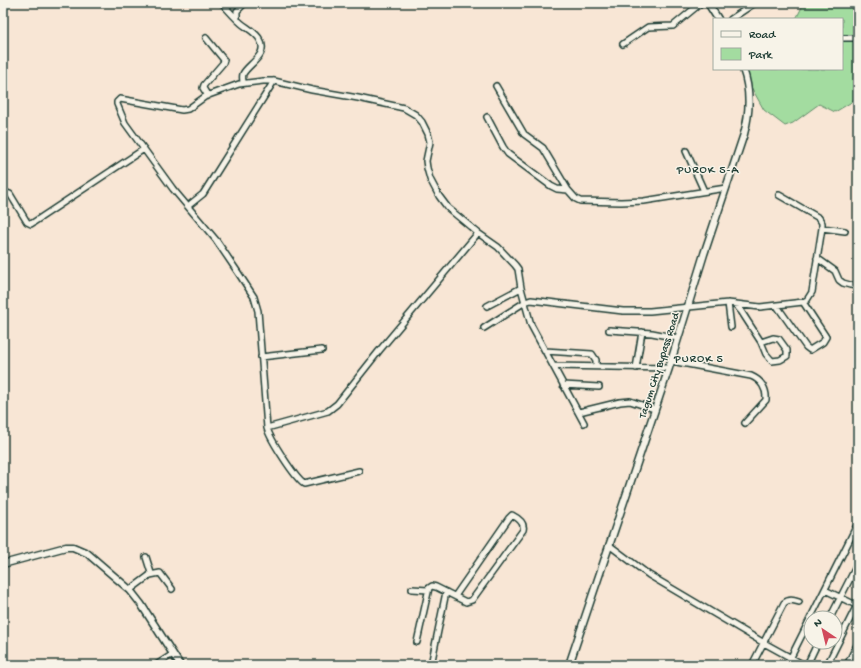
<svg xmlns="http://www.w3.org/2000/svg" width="861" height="668" font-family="'Gochi Hand',sans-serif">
<rect width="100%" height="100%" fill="#f8e6d5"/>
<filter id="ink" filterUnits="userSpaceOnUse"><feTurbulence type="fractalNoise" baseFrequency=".025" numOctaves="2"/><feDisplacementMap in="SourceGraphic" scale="8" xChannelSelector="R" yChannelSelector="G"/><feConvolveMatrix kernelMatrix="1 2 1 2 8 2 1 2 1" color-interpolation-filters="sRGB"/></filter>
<g filter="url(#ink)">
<path fill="#a3dca0" stroke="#618c6a" d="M804 3H858V95L850 103 835 112 819 104 793 123 785 126 764 110 745 76 746 69H842V19H796Z"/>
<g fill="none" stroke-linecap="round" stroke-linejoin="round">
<g stroke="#1f3d34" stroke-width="8">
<path id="minor" d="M222 3C228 10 234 17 241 23 247 28 257 33 260 40 269 55 248 64 243 74 242 77 243 80 243 83
M237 19V11L245 3
M731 19 755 3
M206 38 224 60 223 63 204 85 203 88 208 96
M842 38H858
M623 44 648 27 673 26 701 3
M496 86 524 134 543 148 568 190
M487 117 503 147 508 154 551 186 557 189 568 190 576 199 580 201 621 202 644 201 726 188
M686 151 704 191
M3 195 7 193 10 194 27 222 31 224 144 149
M779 195 819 218 822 223V228
M188 206 203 194 274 81
M817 258 835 271 839 280 843 283 850 285 858 286
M728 303 731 327
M735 304 741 311 761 342 773 338 779 339 787 350V356L780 360 772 361 766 354 761 342
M487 306 521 288
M777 306 806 347 810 350 823 342 826 337 803 302
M484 328 525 302 531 300 623 311H650L728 303 760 307 803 302 807 300 812 292 822 228 845 231
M609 330 652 333 678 338
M545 351 592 354 596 360V366
M261 357 322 350
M671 361 751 376C761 380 767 389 766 400L745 423
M554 366 669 368
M636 368 642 332
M563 385 599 387
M579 412 620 402 630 401 654 409
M267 428 328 411 337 404 379 351 478 233
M359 471 304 484C295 478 270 439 267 428L258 311 254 297 239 274 216 240 173 189 125 123 117 104V102L120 99 182 110 188 109 206 96 239 84 263 81H274L312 90 358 98 404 108 416 115 422 122 428 134 430 142 426 161 427 168 430 179 439 196 448 208 478 233 498 247 515 265 518 269 521 288 531 325 584 423
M609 545 649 575 764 643 804 665
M150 575 160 573 172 589
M412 589 428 590
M130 590 150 575 151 573 146 557
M825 590 858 606
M830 618 858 563
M417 642 429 588 432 586 436 587 466 602 472 600 523 530C525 523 518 518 512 515L509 518 455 596
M156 665 173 654
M431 665 446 592
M752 665 784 603C789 599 793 600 799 602
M787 665 858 523
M807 665 818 642
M827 665 858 603
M847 665 858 643"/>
</g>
<g stroke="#1f3d34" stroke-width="9">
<path id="major" d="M708 3 718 19
M3 564 66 547H73L87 553 130 590 141 604 180 665
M569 665 669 368 704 254 744 134C750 112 751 91 743 69"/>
</g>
<use href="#minor" stroke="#f7f3e8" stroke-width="5"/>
<use href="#major" stroke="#f7f3e8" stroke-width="6"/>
</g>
</g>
<g text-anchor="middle" stroke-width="3" stroke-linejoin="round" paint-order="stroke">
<g font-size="11" fill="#1f3d34" stroke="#f7f3e8">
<text transform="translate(658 365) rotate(-72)" y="4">Tagum City Bypass Road</text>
</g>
<g font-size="12" letter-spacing="1" fill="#1f3d34" stroke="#f7f3e8">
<text x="708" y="173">PUROK 5-A</text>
<text x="699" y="362">PUROK 5</text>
</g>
</g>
<rect width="861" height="668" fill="none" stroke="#f7f3e8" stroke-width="16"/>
<rect x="8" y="8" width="845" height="652" fill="none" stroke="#1f3d34" stroke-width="1.5" filter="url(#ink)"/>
<rect x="713" y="18" width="130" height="52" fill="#f7f3e8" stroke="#a1aaa0"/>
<rect x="721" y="31" width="20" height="6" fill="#f7f3e8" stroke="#a1aaa0"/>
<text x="749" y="38" font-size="12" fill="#1f3d34">Road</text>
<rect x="721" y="48" width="20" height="12" fill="#a3dca0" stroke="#a1aaa0"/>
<text x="749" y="58" font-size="12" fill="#1f3d34">Park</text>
<g transform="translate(823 630) rotate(325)"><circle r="19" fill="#f7f3e8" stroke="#a1aaa0"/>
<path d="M0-3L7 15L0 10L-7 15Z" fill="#d1495b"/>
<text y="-6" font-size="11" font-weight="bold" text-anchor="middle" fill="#1f3d34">N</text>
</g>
</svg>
